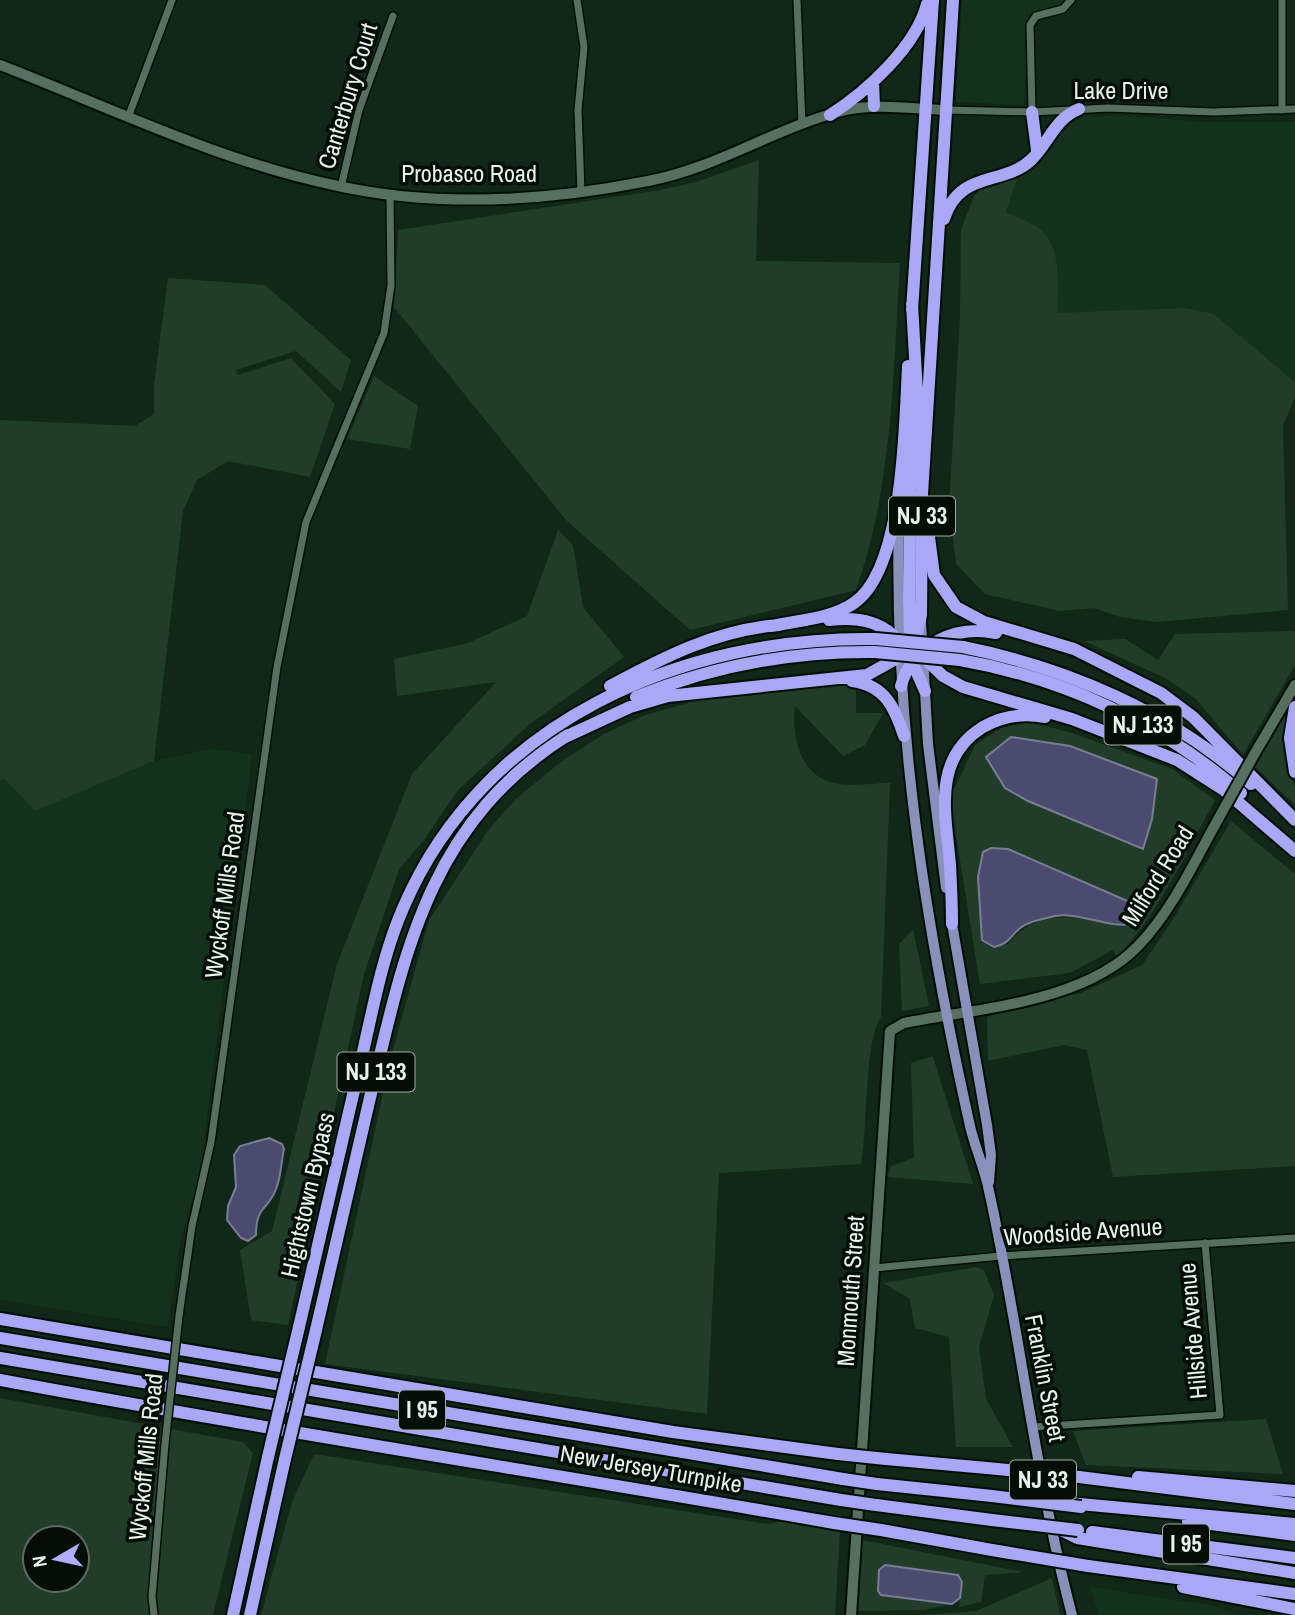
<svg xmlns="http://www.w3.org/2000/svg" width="1295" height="1615" font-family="'Archivo Narrow',sans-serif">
<rect width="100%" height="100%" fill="#112718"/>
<path fill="#14311e" d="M962 0H1064L1058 7 1028 15 1024 105 956 102Z
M1115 115 1208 122H1295V382L1214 314 1058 313 1056 260 1006 212 1020 171 1059 129 1073 117Z
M209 749 252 754 200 1175 181 1238 168 1327 0 1300V780L4 779 35 811 154 761Z
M1090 1587 1209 1605 1243 1615H1099Z"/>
<path fill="#213d2a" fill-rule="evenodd" d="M759 160 756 261 900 263C893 372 893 485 856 590L690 630 566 520 394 307 398 230 660 190 696 182Z
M1020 171 1006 212C1017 218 1036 223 1044 233 1062 252 1057 288 1058 313L1185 308 1214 314 1295 382V397L1283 426 1288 610 1157 622 1120 617 1094 608 1060 611 985 594 956 564 949 507 960 316 961 229 974 196 983 187Z
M168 278 265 285 351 360 341 392 296 351 236 370 238 375 291 358 335 404 310 477 228 461 197 480 183 511 154 761 35 811 4 779 0 780V420L135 426 154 414V384Z
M374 376 418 406 410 449 347 439Z
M558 530 573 545 583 607 624 657 531 723 458 790 424 840 399 869 364 974 288 1325 251 1320 240 1250 272 1231 337 964 412 774 496 682 397 696 394 659 468 643 527 616Z
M1295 631V665L1243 755 1196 699 1165 678 1084 641 1125 639 1158 660 1175 634Z
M856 683V713H883L865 745 843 756 795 706C791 735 800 776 834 783 851 787 872 783 890 783L881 1017C864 1041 868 1129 861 1164L719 1173 707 1414 325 1364 390 1060 429 920 489 829 517 798 562 761 604 734 645 715 728 692Z
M1287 706V769L1295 786V805L1255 767Z
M1031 722 1072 733 1172 769 1215 800C1186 853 1160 912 1117 957L1113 950 1070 973 980 984 950 798 975 745 1001 728ZM1085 751 1157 779 1005 788 998 775ZM983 852 1117 926C1076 915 1036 908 1007 945Z
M1231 821 1295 874V1166L1113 1177 1087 1050 1064 1045 988 1061 987 1017 999 1011 1081 993 1142 965 1172 921Z
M913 929 929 1006 902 1011 899 944Z
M933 1056V1057L973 1184 888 1177 891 1166 914 1158 911 1063Z
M976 1267 984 1270 994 1295 979 1347 986 1399 1013 1447H956L949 1337 915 1328 910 1299 883 1283Z
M0 1398 243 1442 253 1453 213 1615H0ZM35 1538H77V1580H35Z
M1266 1419 1283 1474 1086 1465 1073 1431Z
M314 1454 767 1524 828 1513 841 1515 835 1615H261L292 1502Z
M862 1540 1023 1572 985 1575 981 1602 959 1607 962 1582 916 1600 952 1604 924 1610 856 1611Z
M1052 1578 1060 1615H922L976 1611Z"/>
<path fill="#4b4b6f" stroke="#7a7e94" stroke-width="2" d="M1011 737 1070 746 1157 779 1152 819 1143 849 1028 801 1005 788 986 757Z
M991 848 1008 849 1132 903 1134 911 1131 924C1106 928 1081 912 1055 916 1043 919 1029 921 1019 929 1009 938 1008 944 994 947L982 940 978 877 983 852Z
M269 1138 282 1144 284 1149C281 1162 281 1178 276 1189 268 1211 256 1205 256 1235L248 1241 241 1238 227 1220 228 1206 236 1187 234 1155 240 1146Z
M885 1565 958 1575 962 1582 960 1598 952 1604 881 1595 878 1591 879 1570Z"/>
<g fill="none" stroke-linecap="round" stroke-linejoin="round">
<g stroke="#000f04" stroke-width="10">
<path id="street" d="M577 0 584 47 578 110 581 191
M797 0 802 124
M1282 0V110
M947 110 1032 112 1108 108 1214 112 1295 109
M1032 112 1030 25 1036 16 1063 9 1071 0
M129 115 172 0
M341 187 359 110 393 16
M874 1268 1001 1256 1295 1238
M179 1316 192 1226 211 1142 277 667 306 522 384 333 391 285 390 195
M1033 1427 1220 1415 1205 1243
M154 1615 152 1597 165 1444"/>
</g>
<g stroke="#000f04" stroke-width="14">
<path id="secondary" d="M0 65C111 108 221 162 338 186 439 208 547 201 648 181 718 168 778 126 846 110 879 103 913 109 947 110
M1255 753 1295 685
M851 1615 890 1031 904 1023C978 1008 1084 1003 1139 945 1174 908 1196 858 1221 814"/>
</g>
<g stroke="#000f04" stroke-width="14">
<path id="primary" d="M899 515C893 723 925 924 970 1126 975 1148 985 1169 989 1191 1020 1331 1035 1476 1072 1615
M921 622 928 744 946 888
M951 918 987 1125 991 1155 989 1182"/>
</g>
<g stroke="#000f04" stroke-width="16">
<path id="highway" d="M873 82 874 106
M1032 112 1037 150
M830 115C866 92 916 47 927 4
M944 219C959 170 1003 186 1031 160 1049 143 1054 119 1079 109
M912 304 917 393 910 492 909 601 910 637 917 651 943 676 963 687 1072 719 1177 760 1224 790 1295 851
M912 310 933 0
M929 537 934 575 956 607 984 622 1074 649 1161 693 1193 717 1295 820
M829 620C889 613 904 641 925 691
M772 626C799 620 831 619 854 603 904 569 905 424 908 366
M963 647C1068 668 1170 712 1251 784
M960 660C1063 678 1163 724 1241 793
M852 681C885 685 895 708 904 736
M610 686C664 657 716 630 779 625
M901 686C912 644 956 625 996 633
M636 697C712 666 793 651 875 652
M1295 707 1290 738 1295 772
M563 738 630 707 668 696 867 675 899 657 916 635 921 615 922 494 953 0
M952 924C952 904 951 884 950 865 946 815 931 759 983 727 1002 716 1023 713 1045 717
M0 1319 673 1432 838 1454
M299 1327C319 1241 339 1155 359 1069 372 1015 381 958 404 906 484 721 683 636 876 639
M316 1330C334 1254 352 1178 369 1102 404 954 428 823 568 735
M0 1338 843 1479
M0 1358 841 1500
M0 1380C277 1432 556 1474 834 1523
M886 1459 987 1468
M1079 1477 1295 1504
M1138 1477 1295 1491
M877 1484 992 1496
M1069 1503 1295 1524
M876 1505 992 1520
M1188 1521 1295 1535
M1059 1529 1077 1538 1295 1573
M881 1530 992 1550
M1092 1532 1295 1558
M1088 1566 1295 1594
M1183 1587 1295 1609
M233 1615 268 1457
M250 1615 285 1459"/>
</g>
<use href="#street" stroke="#576f5e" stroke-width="7"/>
<use href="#secondary" stroke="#576f5e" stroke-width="10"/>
<use href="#primary" stroke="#8891ba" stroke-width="10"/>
<use href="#highway" stroke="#a9a8f7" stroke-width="12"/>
<g stroke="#000f04" stroke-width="10" stroke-linecap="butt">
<path id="street-bridge" d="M165 1444 179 1316"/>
</g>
<g stroke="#000f04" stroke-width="14" stroke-linecap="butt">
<path id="secondary-bridge" d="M1221 814 1255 753"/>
</g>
<g stroke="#000f04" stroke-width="16" stroke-linecap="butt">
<path id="highway-bridge" d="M876 639 963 647
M875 652 960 660
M838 1454 886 1459
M268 1457 299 1327
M285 1459 316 1330
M987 1468 1079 1477
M843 1479 877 1484
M992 1496 1081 1507
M841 1500 876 1505
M992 1520 1078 1530
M834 1523 881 1530
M992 1550 1088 1566"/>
</g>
<use href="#street-bridge" stroke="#576f5e" stroke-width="7"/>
<use href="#secondary-bridge" stroke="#576f5e" stroke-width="10"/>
<use href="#highway-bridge" stroke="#a9a8f7" stroke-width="12"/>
</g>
<g text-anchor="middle" stroke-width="7" stroke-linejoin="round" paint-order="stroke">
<g fill="#050d07" stroke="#a3afa6" stroke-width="2">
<rect x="889" y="496.5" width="66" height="39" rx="5"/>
<rect x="1104.5" y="705.5" width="77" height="39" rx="5"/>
<rect x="337.5" y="1052.5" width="77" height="39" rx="5"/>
<rect x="399" y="1390.5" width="46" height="39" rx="5"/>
<rect x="1010" y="1460.5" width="66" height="39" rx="5"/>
<rect x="1163" y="1524.5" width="46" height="39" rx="5"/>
</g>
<g font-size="23" font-weight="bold" fill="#e7f4ea">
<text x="922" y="524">NJ 33</text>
<text x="1143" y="733">NJ 133</text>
<text x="376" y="1080">NJ 133</text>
<text x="422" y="1418">I 95</text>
<text x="1043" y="1488">NJ 33</text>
<text x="1186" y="1552">I 95</text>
</g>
<g font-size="24" fill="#e7f4ea" stroke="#050d07">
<text x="1121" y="99">Lake Drive</text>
<text transform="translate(348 96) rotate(-73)" y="8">Canterbury Court</text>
<text x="469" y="182">Probasco Road</text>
<text transform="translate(1158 876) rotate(-58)" y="8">Milford Road</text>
<text transform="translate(225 895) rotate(-82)" y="8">Wyckoff Mills Road</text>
<text transform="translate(308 1195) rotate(-77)" y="8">Hightstown Bypass</text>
<text transform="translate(1083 1232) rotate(-4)" y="8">Woodside Avenue</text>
<text transform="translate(851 1291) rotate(-86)" y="8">Monmouth Street</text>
<text transform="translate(1193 1331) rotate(-95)" y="8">Hillside Avenue</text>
<text transform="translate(1045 1378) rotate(79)" y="8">Franklin Street</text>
<text transform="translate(146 1457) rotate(-84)" y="8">Wyckoff Mills Road</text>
<text transform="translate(651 1469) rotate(10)" y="8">New Jersey Turnpike</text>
</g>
</g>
<g transform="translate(56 1559) rotate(261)"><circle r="33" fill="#050d07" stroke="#5f6962" stroke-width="2"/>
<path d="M0-5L12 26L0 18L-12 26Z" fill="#aeaefa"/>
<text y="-10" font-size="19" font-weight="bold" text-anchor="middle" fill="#e7f4ea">N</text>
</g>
</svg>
